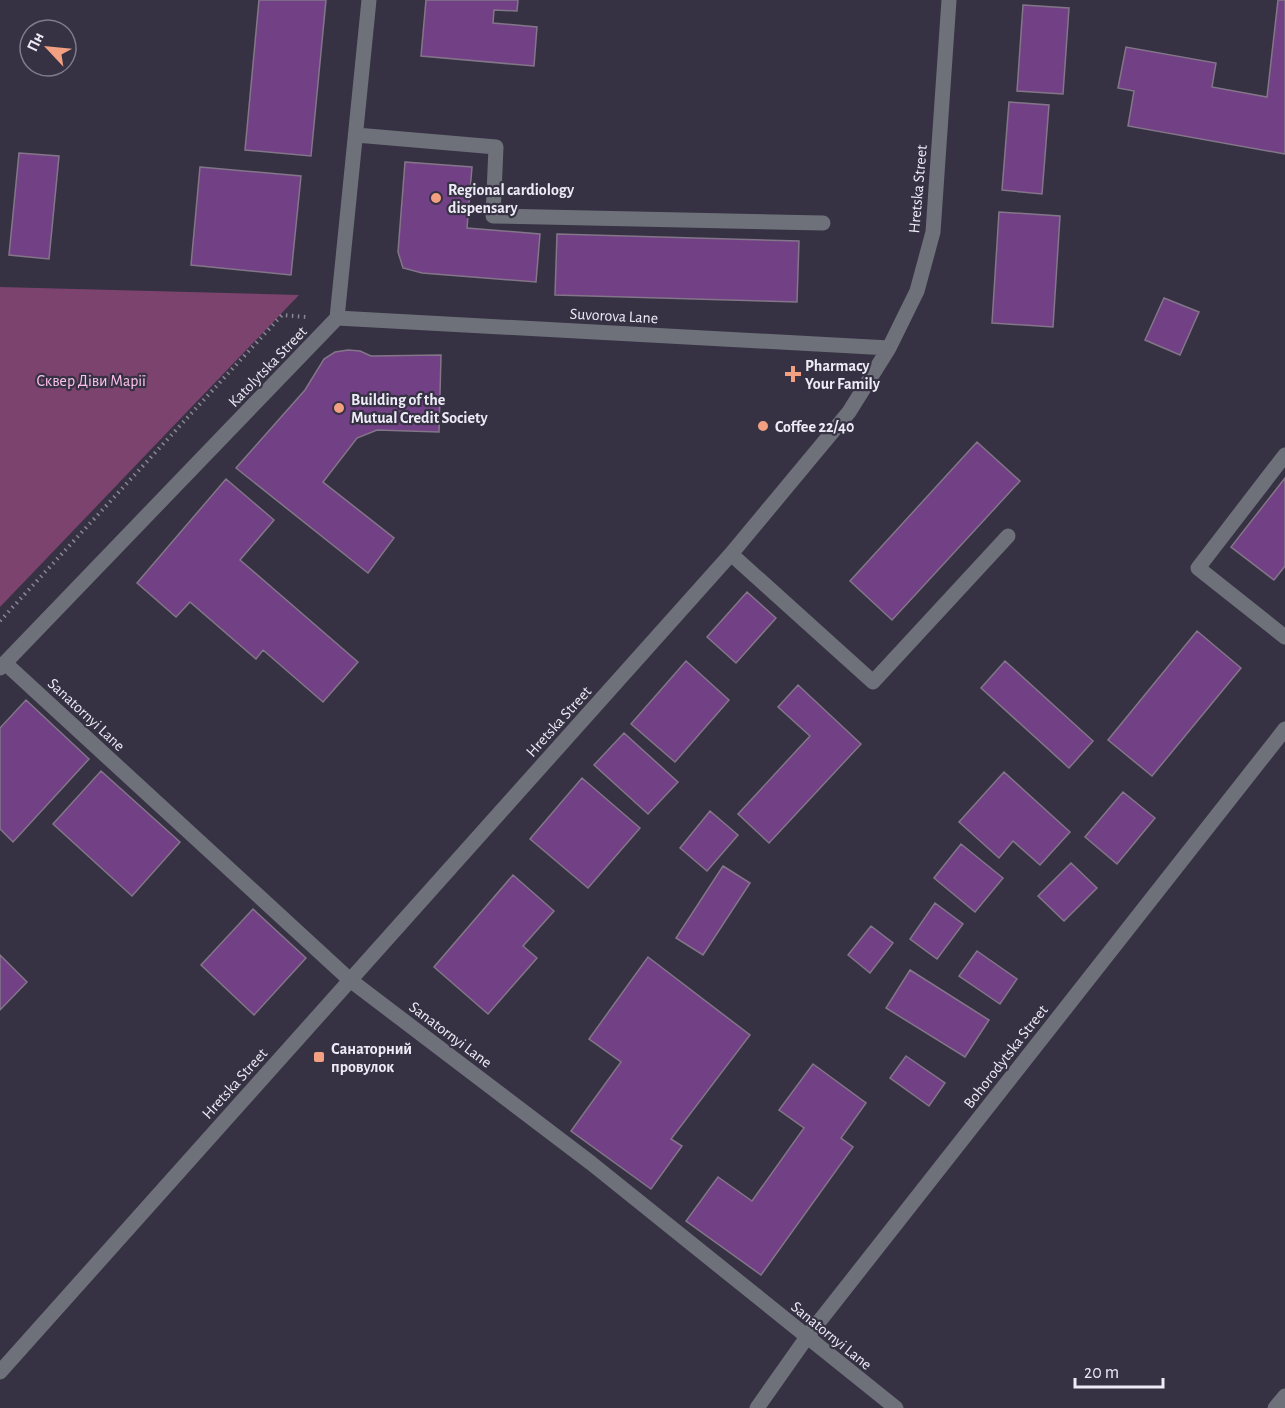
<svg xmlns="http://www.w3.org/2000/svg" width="1285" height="1408" font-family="'Alegreya Sans',sans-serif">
<rect width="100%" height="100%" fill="#363244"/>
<path fill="#7b436d" d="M0 287 299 295 0 607Z"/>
<path fill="#724085" stroke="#837688" stroke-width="1.5" d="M259 0H326L311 156 245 150Z
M426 0H518L517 11 494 10 493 23 537 27 534 66 421 56Z
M1278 0H1285V154L1128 126 1134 91 1118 88 1126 47 1216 63 1212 87 1267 97Z
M1023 5 1069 8 1063 94 1017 91Z
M1009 102 1049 105 1042 194 1002 190Z
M19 153 59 156 49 259 9 255Z
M405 162 472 167 467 228 540 234 536 282 422 273 403 268 398 252Z
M200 167 301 176 291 275 191 265Z
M999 212 1060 216 1053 327 992 323Z
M557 234 799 241 797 302 555 295Z
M1164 298 1199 312 1180 355 1145 340Z
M348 350 360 351 371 356 441 355 439 432 377 430 357 438 323 482 394 538 368 573 236 468 305 390 324 359 335 352Z
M977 442 1020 481 892 620 850 581Z
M1285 478V566L1274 580 1231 547Z
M226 479 274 520 240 560 358 662 323 702 263 650 256 659 190 602 176 617 137 583Z
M747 592 776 618 736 663 707 637Z
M1197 631 1241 668 1152 776 1108 740Z
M686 661 729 700 675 762 631 724Z
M1005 661 1093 741 1069 768 981 688Z
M798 685 861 744 769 843 738 814 810 736 778 707Z
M26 700 89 759 13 842 0 829V728Z
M624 733 678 782 648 814 594 765Z
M101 771 180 842 132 896 53 824Z
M1004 772 1070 832 1040 865 1013 841 999 858 959 822Z
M582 778 640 828 588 888 530 839Z
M1123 792 1155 818 1117 864 1085 837Z
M710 811 738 835 707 871 680 848Z
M961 844 1003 878 975 912 934 878Z
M1071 863 1097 888 1064 921 1038 896Z
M723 866 750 883 703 955 676 938Z
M513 875 554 911 523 946 537 958 488 1014 434 967Z
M935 903 963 924 937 959 910 939Z
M253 909 306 958 254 1015 201 965Z
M871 926 893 943 870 973 848 955Z
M977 951 1017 979 1000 1004 959 976Z
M0 955 27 982 0 1010Z
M648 957 750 1035 671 1139 682 1146 651 1189 571 1131 621 1062 589 1039Z
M910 970 989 1020 965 1057 886 1008Z
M906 1056 945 1083 929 1106 890 1078Z
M813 1064 866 1103 841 1138 853 1147 761 1275 686 1221 718 1177 752 1201 804 1128 779 1110Z"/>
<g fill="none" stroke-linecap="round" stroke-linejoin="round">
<path stroke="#8b8896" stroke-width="4" stroke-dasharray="1.5 4.5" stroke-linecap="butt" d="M0 621 282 315 306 317"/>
<path stroke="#6e717a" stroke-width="15" d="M356 135 496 147 493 216 823 223
M337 318 889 348
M1285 455 1198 568 1285 637
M731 554 873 682 1008 536
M5 663 350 980 591 1163 896 1408
M0 668 337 318 369 0
M0 1372 731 554 849 412 889 348 917 291 933 232 949 0
M757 1408 807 1337 1285 729
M1275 1408 1285 1396"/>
</g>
<g fill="#f2a081" stroke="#363244" stroke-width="2">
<circle cx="436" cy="198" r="6"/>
<path d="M790 365h6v6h6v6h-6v6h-6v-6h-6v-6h6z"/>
<circle cx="339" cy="408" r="6"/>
<circle cx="763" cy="426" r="6"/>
<rect x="313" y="1051" width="12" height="12" rx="3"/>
</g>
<g text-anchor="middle" stroke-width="4.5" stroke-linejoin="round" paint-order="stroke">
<g font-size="16" font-weight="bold" fill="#edebf6" stroke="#363244" text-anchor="start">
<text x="448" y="195">Regional cardiology<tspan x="448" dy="18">dispensary</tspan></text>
<text x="805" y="371">Pharmacy<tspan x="805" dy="18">Your Family</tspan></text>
<text x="351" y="405">Building of the<tspan x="351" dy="18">Mutual Credit Society</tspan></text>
<text x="775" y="432">Coffee 22/40</text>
<text x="331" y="1054">Санаторний<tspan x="331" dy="18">провулок</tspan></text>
</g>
<g font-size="16" fill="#edebf6" stroke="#363244">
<text transform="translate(917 189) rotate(-85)" y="6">Hretska Street</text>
<text transform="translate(614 315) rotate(3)" y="6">Suvorova Lane</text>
<text transform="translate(267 366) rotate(-46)" y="6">Katolytska Street</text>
<text transform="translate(87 714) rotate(43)" y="6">Sanatornyi Lane</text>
<text transform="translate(558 721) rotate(-48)" y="6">Hretska Street</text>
<text transform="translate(451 1034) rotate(37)" y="6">Sanatornyi Lane</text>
<text transform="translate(1005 1056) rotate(-52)" y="6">Bohorodytska Street</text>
<text transform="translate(234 1083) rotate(-48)" y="6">Hretska Street</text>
<text transform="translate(832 1335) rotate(39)" y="6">Sanatornyi Lane</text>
</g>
<g font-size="16" fill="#fec0ec" stroke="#363244">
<text x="91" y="386">Сквер Діви Марії</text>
</g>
</g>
<g transform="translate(48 48) rotate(296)"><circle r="28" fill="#363244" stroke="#7f7c8b" stroke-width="1.5"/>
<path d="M0-4.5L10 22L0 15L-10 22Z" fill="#f2a081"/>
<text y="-9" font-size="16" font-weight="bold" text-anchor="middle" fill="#edebf6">Пн</text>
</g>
<path d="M1075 1378v9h88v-9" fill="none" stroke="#edebf6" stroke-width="3"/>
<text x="1084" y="1378" font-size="18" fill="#edebf6" stroke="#363244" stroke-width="4.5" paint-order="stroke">20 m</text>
</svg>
